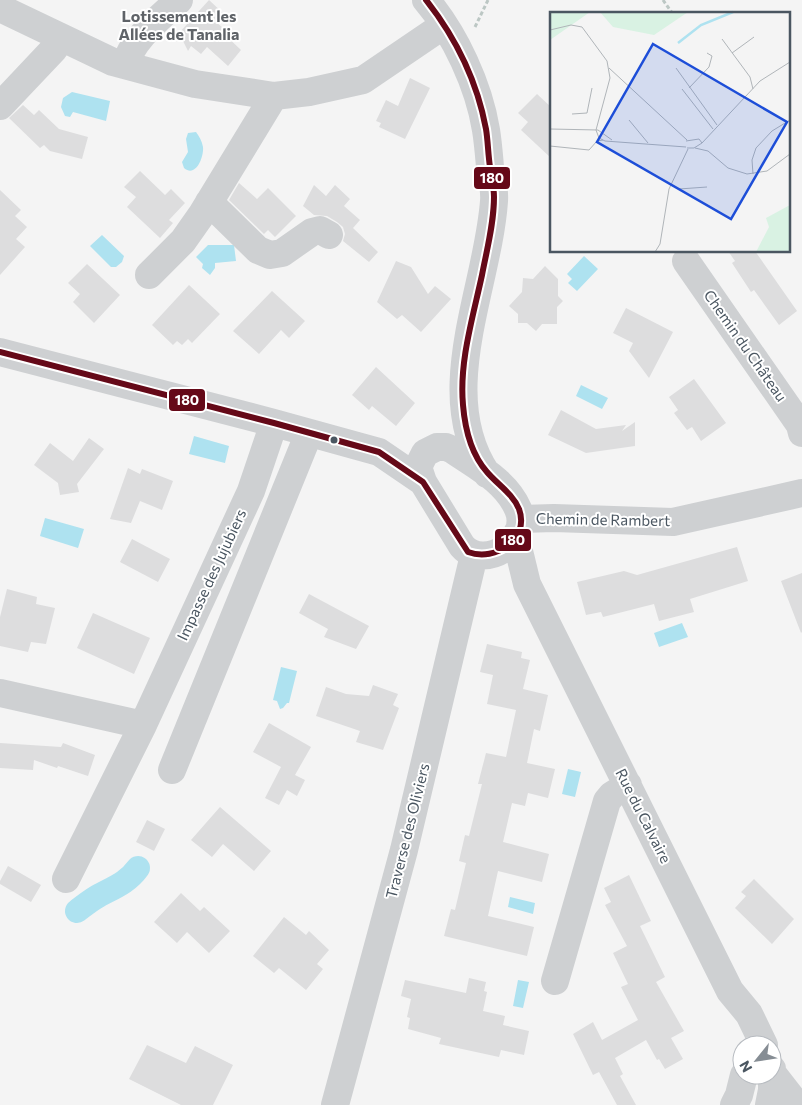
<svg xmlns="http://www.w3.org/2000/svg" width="802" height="1105" font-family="Commissioner,sans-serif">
<rect width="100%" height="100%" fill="#f4f4f4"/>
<path fill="#aee2f0" d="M72 92 110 101 106 121 73 112 70 117 65 116 61 107 63 98Z
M196 132C199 136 202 141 203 147 204 157 196 178 184 168L182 162 188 152 186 139 188 133Z
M102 235 124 256 122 262 116 267H111L90 246Z
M208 245H234L236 261 215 263V268L210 275 202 268 203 264 196 257Z
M584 256 598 269 577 291 568 283 572 279 567 274Z
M581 385 608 398 602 409 576 396Z
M194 436 229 446 225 463 189 454Z
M45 518 84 529 78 548 40 536Z
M682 623 688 637 659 647 654 633Z
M281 667 297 671 289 703H287L283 708 280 709 277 701 273 700Z
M568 769 581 772 575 797 562 794Z
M510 897 535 903 533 914 508 907Z
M518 980 529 982 523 1008 513 1006Z"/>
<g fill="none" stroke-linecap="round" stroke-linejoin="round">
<path stroke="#aee2f0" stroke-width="24" d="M77 911C85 905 92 899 100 895 115 887 128 882 138 868"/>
</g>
<path fill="#ddddde" d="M209 0 224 14 216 22 223 28 221 31 241 50 228 66 207 47 201 54 191 46 188 51 179 33Z
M410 78 430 88 405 139 379 127 381 123 376 121 386 100 398 106Z
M537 94 551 107V158L521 130 528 122 518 113Z
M23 105 34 115 39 110 59 129 88 137 82 159 50 151 44 145 40 148 9 118Z
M140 171 165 195 171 189 185 203 169 220 173 223 160 238 127 207 136 197 124 187Z
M239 183 257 199 268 188 296 216 275 237 268 230 264 234 229 200Z
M314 185 326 196 335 185 350 199 344 206 360 220 353 228 378 252 369 262 343 241 345 234 343 227 337 222 327 216 314 215 303 206Z
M0 190 21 210 15 216 27 227 16 239 25 247 0 275Z
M728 251H755L797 311 779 325 754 290 751 292 732 263 735 261Z
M396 261 411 267 428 294 435 286 451 299 421 332 402 315 397 319 377 302Z
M87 264 120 295 94 323 73 302 80 294 68 283Z
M545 266 558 279V296L563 301 557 307V324H542L536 331 527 323H518V314L509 306 522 292 523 278 533 279Z
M189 285 220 314 192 343 188 339 182 345 177 341 173 345 152 325Z
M272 291 305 321 289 338 281 330 259 354 233 331Z
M626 308 673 332 649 378 629 351 633 343 613 333Z
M376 367 415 403 396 426 372 406 369 410 352 395Z
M694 379 726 423 701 441 692 427 687 430 674 413 678 410 669 397Z
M561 410 596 429 626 425 622 431 635 422V446L586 453 548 435Z
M89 438 104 449 77 484 79 492 60 495 58 483 34 465 50 443 73 461Z
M128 468 140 474 142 469 173 481 162 510 140 501 131 523 110 519Z
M132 539 170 559 158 582 120 562Z
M737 547 748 581 690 599 694 612 659 621 654 604 603 617 601 612 586 615 577 582 624 571 637 575Z
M802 573V632L801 633 781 581Z
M7 589 37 597 36 604 55 608 46 644 31 642 28 652 0 646V617Z
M309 594 369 626 356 649 324 637 328 629 299 613Z
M93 613 150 638 134 674 77 648Z
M487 644 522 652 521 658 530 660 523 689 548 695 540 731 534 729 527 763 555 769 548 798 528 793 525 806 512 803 503 842 549 854 542 882 498 871 488 916 534 927 527 956 444 936 451 909 455 910 466 863 459 861 465 835 469 836 482 784H478L486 753 506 757 516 710 487 704 493 675 480 672Z
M373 685 398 694 393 705 399 708 383 750 356 742 360 731 316 716 326 687 346 694 369 696Z
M269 723 311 747 295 775 305 780 297 796 287 790 279 805 265 798 281 767 253 752Z
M0 743 61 747 63 743 95 755 88 776 58 766 57 768 34 760 33 770 0 768Z
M220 807 271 851 254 871 223 844 212 857 191 840Z
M147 820 165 829 154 851 136 842Z
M8 866 41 885 31 902 0 884V881Z
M629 875 651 921 640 926 665 977 656 982 684 1031 671 1038 683 1059 665 1069 659 1059 657 1060 646 1040 615 1058 623 1074 620 1076 636 1105H617L599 1072 593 1075 573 1034 593 1022 602 1040 638 1020 621 987 628 984 613 953 627 946 605 905 611 902 604 888Z
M754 879 794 919 772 944 735 908 746 896 741 892Z
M181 893 200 911 204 907 230 931 209 953 187 932 177 943 154 922Z
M284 917 306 935 309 931 329 950 317 964 323 969 306 990 279 968 274 973 253 956Z
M469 978 486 982 484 991 487 992 483 1011 505 1016 503 1025 529 1031 524 1055 501 1050 499 1057 439 1044 441 1038 408 1029 410 1018 407 1017 411 999 401 996 405 980 466 993Z
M147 1045 186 1063 195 1046 233 1065 213 1105H181L129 1079Z"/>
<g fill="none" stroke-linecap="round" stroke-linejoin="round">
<path stroke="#bcc7c4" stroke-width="3" stroke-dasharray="4 2.5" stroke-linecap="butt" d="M663 0 673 14
M475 27 488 0"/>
<path stroke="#ced0d2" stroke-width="28" d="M426 0C455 34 479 86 486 130 488 142 489 155 490 167 492 178 495 190 494 201 488 288 433 394 487 474
M0 8 113 62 195 84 274 96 309 92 363 80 444 25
M125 65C133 38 159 19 179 0
M0 106 54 49 61 38
M209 202 258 250 270 255 282 253 312 232 320 230 329 235
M686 261 800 425 802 433
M149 275 183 241 202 214 274 96
M0 352 274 423 379 452 423 482
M437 447H446L453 450C476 466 506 481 518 509 532 540 485 572 462 546L423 482 418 467 425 453Z
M521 519 554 518 673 522 802 493
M517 533 519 551 527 584 730 991 749 1014 764 1045
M0 693 143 725
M172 770 309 433
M66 879 143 725 251 491 274 423
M555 981 607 801 612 795 628 785
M773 1074 797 1105
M335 1105 404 850 474 555
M734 1105 739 1095 744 1075
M769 1105 772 1090V1069"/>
<g stroke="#fff" stroke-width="10">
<path id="bus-1" d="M0 352 274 423 379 452 423 482 468 552C496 562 530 539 519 509 513 494 497 484 487 472 471 454 465 429 463 405 459 362 473 317 482 275 487 249 494 223 494 197 494 186 491 177 490 167 488 154 488 141 486 129 477 81 456 38 426 0"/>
</g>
<use href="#bus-1" stroke="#650918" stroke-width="6"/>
</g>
<circle fill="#4a5661" stroke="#fff" stroke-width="2" cx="334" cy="440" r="4.5"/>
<g text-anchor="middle" stroke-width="4" stroke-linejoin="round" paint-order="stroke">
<g font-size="15" fill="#4a5661" stroke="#fff">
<text transform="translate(745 346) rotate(55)" y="5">Chemin du Château</text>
<text transform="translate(603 520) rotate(1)" y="5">Chemin de Rambert</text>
<text transform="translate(212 575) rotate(-65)" y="5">Impasse des Jujubiers</text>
<text transform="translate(643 816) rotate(63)" y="5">Rue du Calvaire</text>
<text transform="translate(408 831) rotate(-76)" y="5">Traverse des Oliviers</text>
</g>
<g font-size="16" font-weight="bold" fill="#5f6368" stroke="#fff">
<text x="179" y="22">Lotissement les<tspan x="179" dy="18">Allées de Tanalia</tspan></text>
</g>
</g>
<g transform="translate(550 12)">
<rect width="240" height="240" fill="#f4f4f4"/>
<path d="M0 0H40L0 28ZM50 0H138L104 23 63 15Z" fill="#d9f2e3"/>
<path d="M240 193V240H206L219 215 216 206Z" fill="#d9f2e3"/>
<path fill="none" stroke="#aee2f0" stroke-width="2.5" d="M128 31 151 13 183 0"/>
<path fill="none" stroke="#b0b5b9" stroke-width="1" d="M0 18 21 13 32 15 57 49 60 66 46 118M172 27 200 65 203 77M182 41 204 25M59 56 137 128M126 56 167 113M139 76 159 55 162 44 157 41M132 77 163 117M22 102 37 101 42 76M79 108 98 131M0 117 48 118 62 128M46 118 49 126 55 129 136 135M136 129 149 127 152 131 144 136H137M152 131 210 69 240 50M0 134 39 138 47 129 53 128M145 136 158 139 178 156 197 162 217 159 240 142M203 162 202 148 206 136 222 119 240 108M121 173 129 177 157 175M105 240 110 232 119 177 138 137"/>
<path fill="#1d4ed8" fill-opacity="0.15" stroke="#1d4ed8" stroke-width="2.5" d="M103 32 237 110 181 207 47 130Z"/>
<rect width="240" height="240" fill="none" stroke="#4a5661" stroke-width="2.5"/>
</g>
<g stroke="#fff" stroke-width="2">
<rect x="473" y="166" width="38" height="24" rx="5" fill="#650918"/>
<rect x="168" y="388" width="38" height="24" rx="5" fill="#650918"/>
<rect x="494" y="528" width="38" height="24" rx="5" fill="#650918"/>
</g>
<g font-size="14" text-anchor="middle" font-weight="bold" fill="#fff">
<text x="492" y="183">180</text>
<text x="187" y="405">180</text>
<text x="513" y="545">180</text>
</g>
<g transform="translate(757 1060) rotate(240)"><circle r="24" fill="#ffffff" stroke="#b7bbc0"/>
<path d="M0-4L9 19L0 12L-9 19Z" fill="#868d94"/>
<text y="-8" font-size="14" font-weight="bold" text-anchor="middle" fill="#4a5661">N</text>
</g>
</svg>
